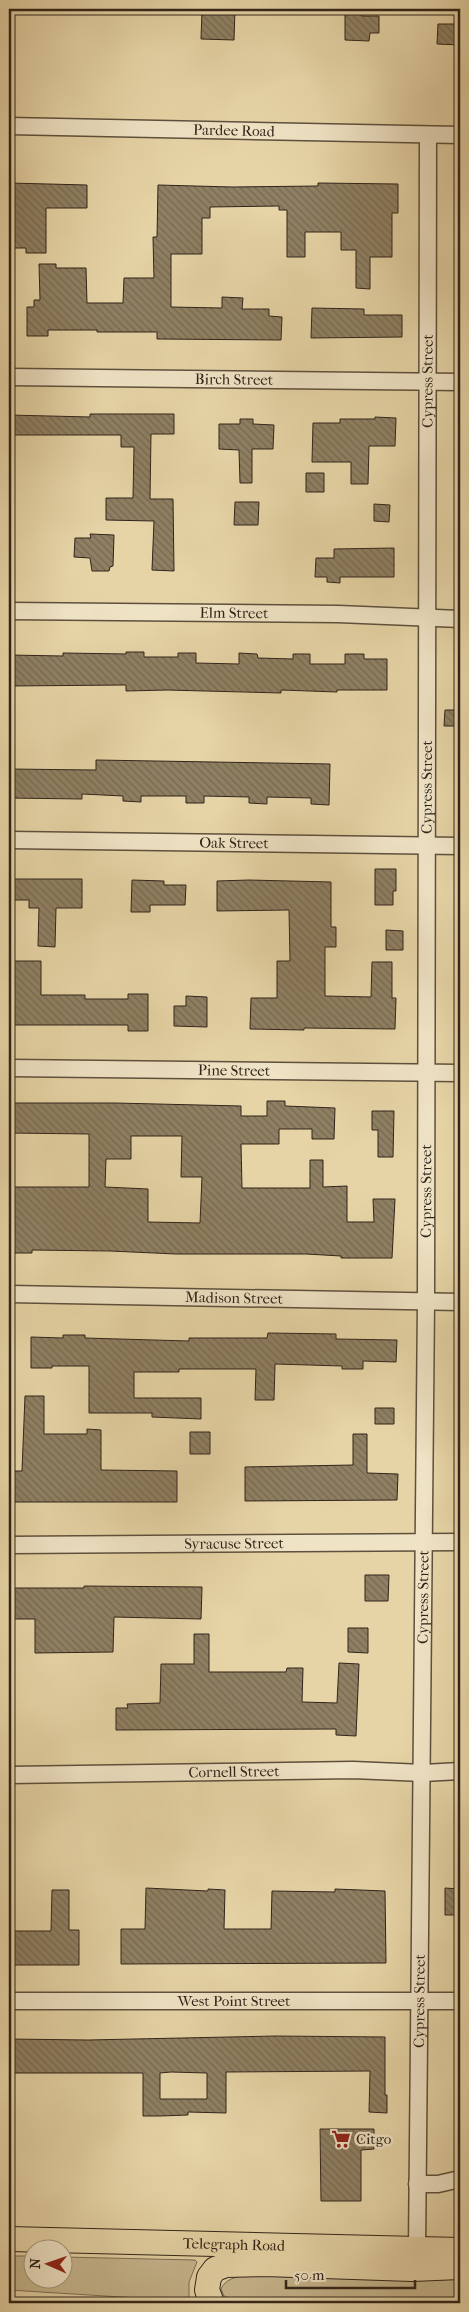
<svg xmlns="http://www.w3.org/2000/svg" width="469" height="2312" font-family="'IM FELL French Canon',serif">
<defs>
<pattern id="building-back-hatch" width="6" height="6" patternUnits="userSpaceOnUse" patternTransform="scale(1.25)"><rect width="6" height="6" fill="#8f8063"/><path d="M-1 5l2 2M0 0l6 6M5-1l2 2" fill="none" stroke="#756951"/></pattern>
</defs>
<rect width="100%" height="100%" fill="#e6d4a6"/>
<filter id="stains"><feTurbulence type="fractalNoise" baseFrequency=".004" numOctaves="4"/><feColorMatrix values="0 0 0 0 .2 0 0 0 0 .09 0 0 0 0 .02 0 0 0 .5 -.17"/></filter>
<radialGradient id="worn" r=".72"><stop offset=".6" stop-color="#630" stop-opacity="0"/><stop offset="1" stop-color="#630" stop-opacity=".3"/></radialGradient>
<path fill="#c7b68e" stroke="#7c6d54" d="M9 2256H32V2280H62L63 2257 195 2260 197 2262 189 2282V2297L185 2301 9 2290Z
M460 2274V2303H235V2300L224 2296 221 2289C225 2279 236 2277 246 2275Z"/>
<path fill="url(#building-back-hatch)" stroke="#31241a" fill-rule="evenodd" d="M210 9H235L234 40 201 39 202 11H210Z
M345 12H362V16H379V33H370L369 41 345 40Z
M438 24H460V45L437 44Z
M9 183 87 185V208H46V253H26V248H9Z
M318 183 398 184V213H392V257H370V289L356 288V250H341V232H305V257H287V210H279V206L210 207V218H202V254H171V307L222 308V297L243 298 242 309H269V316L282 317 281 340 157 339V332H97V330H48V336H27V307H34V300H40L39 264H56V268H86L87 303H123L124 278H154L153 237H157L158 185 232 187 318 186Z
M312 308 364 309V315H402V337L311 338Z
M90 414H174V434H151L150 499H173L174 571 152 570 154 521 106 520V498H133L134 447H121V435H9V415L90 417Z
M375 417 396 418 395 446H369L368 484H351V462H312L313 423H340V419H375Z
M240 419H253V424L274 425 273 449H252V483H240L239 450 219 449V424H240Z
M306 473H324V492H306Z
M235 502H259L258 525H234Z
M374 504 390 505 389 522 374 521Z
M90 534 114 535 113 566 110 567 109 571H92L90 558 74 557 75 538H91Z
M394 548V577H340V583L327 582V577H315L316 558H334V549Z
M126 652H144V657H178V653H196V663L239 664V653L257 654 258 658 293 659V654H310V664H345V654H364V659H387V690H337V692L281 690V693L167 690 126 691V685L9 686V655L63 656V653L126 654Z
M445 710H460V726H444Z
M96 760 330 764 329 805 311 804V798L267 797V804L249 803V797L204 796V803H186V796H141V802L123 801V796L82 794V799L9 798V769L96 770Z
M375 869H396V891H393V905H375Z
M9 879H82V908H56L55 947 38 946 39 908H29V900H9Z
M132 880 164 881V885H186L185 905H150V912H131Z
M249 880 331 882V927H336V947H325V996L371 997 372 962H392V998H396L395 1029 304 1028V1030L250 1029 251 998H277V961H290L289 910 217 911V881Z
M386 930 403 931V950H386Z
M9 961H41V995H85V999H128V994H148V1031H128V1025H9Z
M186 996 207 997V1027L174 1026V1006H186Z
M267 1101H285V1106L335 1108 334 1139H312V1129H279V1144H241L242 1188H310V1160H323V1187L347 1186V1222H374L373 1199H395L392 1258H341V1256L306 1254H176L110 1251 32 1250V1253H10L11 1206H9V1187H89V1134L9 1133V1103H115L241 1106V1116H267ZM131 1136H182L181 1177H202L200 1223 148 1222V1189L105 1187 106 1159H131Z
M372 1111H394L393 1157H378V1130H372Z
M268 1333 336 1334V1339L397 1340 396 1362 363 1361V1369H342V1366L275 1364 274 1400H255L256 1369H179V1372H134V1398H201V1419L152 1417V1413H89V1366H52V1368H31V1337L63 1338V1335H85V1338L189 1341V1338H267Z
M25 1396H44V1434H87V1429L101 1430V1470L177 1471V1502H9V1471H22Z
M375 1408H394V1424H375Z
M190 1432H210V1454H190Z
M353 1434H367V1473L398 1474 397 1500 245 1501V1467L353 1465Z
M365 1575H389L388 1601H365Z
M84 1586 202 1587 201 1619 114 1617 113 1652 35 1653V1619H9V1588H84Z
M348 1628H368V1653L348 1652Z
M194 1634H209V1672H286L287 1668H303L302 1702 337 1703 339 1663 359 1664 356 1736 336 1735V1729L116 1730V1708H128L127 1704 160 1703 161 1664H194Z
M146 1888 208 1891V1889L225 1890 224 1929H271L272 1891 335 1892V1889L385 1891 386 1963 121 1964V1929H145Z
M445 1888 460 1889V1915H445Z
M52 1890H69V1930H79V1965H9V1931H51Z
M276 2036 385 2037V2095H387V2113L369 2112 370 2071 226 2072V2113L188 2112V2115L160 2116H143V2073H9V2039L88 2040ZM171 2072 207 2073V2099H160V2073Z
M320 2129H374V2149L361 2150V2201H321Z"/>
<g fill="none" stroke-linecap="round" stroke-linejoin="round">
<g stroke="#5e503d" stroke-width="19">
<g id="minor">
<path id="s1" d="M9 126 460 135"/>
<path id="s2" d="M9 377 460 382"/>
<path id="s3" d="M9 611 338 614 460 619"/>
<path id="s4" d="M9 840 460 846"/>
<path id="s5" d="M9 1068 460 1073"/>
<path id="s6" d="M9 1294 460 1302"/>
<path id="s7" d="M9 1545 460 1542"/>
<path id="s8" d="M9 1775 353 1770 423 1773 460 1771"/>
<path id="s9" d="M9 2001H460"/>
<path d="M417 2184H438L460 2179"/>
<path id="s10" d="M417 2249 426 1301 428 135"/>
</g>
</g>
<g stroke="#31241a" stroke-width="26">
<g id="highway">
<path id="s11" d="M9 2239 460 2250"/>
<path d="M212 2303 207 2290 209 2277 215 2269 226 2265 265 2264 412 2269 460 2267"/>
</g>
</g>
<use href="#minor" stroke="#efe3c5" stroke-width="16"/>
<use href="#highway" stroke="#e6d4a6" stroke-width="24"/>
</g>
<defs>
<g id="supermarket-bare" transform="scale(1.5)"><path d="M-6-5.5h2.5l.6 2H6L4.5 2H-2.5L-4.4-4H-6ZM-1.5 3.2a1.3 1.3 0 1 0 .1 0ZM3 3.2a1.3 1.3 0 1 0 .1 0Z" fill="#8f2418" stroke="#efe3c5" stroke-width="2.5" paint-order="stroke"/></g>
</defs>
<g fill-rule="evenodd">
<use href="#supermarket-bare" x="341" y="2139"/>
</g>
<g text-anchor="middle" stroke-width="5" stroke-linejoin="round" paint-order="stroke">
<g font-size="15" fill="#31241a" stroke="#efe3c5">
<text dy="5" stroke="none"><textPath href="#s1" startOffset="225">Pardee Road</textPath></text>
<text dy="5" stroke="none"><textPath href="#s2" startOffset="225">Birch Street</textPath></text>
<text dy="5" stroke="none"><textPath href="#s10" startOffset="1868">Cypress Street</textPath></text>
<text dy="5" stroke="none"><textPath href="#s3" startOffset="225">Elm Street</textPath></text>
<text dy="5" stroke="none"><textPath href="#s10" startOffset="1462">Cypress Street</textPath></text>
<text dy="5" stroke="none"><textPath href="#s4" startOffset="225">Oak Street</textPath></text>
<text dy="5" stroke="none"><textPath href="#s5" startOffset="225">Pine Street</textPath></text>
<text dy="5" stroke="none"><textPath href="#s10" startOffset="1058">Cypress Street</textPath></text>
<text dy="5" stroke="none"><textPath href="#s6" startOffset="225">Madison Street</textPath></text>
<text dy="5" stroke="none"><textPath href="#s7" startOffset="225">Syracuse Street</textPath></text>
<text dy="5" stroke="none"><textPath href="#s10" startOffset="652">Cypress Street</textPath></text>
<text dy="5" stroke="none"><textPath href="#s8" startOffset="225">Cornell Street</textPath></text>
<text dy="5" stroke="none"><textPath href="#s9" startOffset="225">West Point Street</textPath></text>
<text dy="5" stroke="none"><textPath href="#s10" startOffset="248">Cypress Street</textPath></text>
<text dy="5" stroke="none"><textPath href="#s11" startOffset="225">Telegraph Road</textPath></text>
</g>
<g font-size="15" fill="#31241a" stroke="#efe3c5" text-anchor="start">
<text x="356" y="2144">Citgo</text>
</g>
</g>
<rect width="469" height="2312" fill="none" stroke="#e6d4a6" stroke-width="30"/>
<rect x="10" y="10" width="449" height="2292" fill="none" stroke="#31241a" stroke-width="2.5"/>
<rect x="15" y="15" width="439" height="2282" fill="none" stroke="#31241a"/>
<g transform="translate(48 2264) rotate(272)"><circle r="24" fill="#efe3c5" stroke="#a39781"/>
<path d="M0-4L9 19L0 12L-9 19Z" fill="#8f2418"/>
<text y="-8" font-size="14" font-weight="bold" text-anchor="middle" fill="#31241a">N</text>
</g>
<path d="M286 2280v8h129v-8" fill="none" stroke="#31241a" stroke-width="2.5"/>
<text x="294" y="2280" font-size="15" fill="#31241a" stroke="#efe3c5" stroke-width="4" paint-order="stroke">50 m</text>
<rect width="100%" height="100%" filter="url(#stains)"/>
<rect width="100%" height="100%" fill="url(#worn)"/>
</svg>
